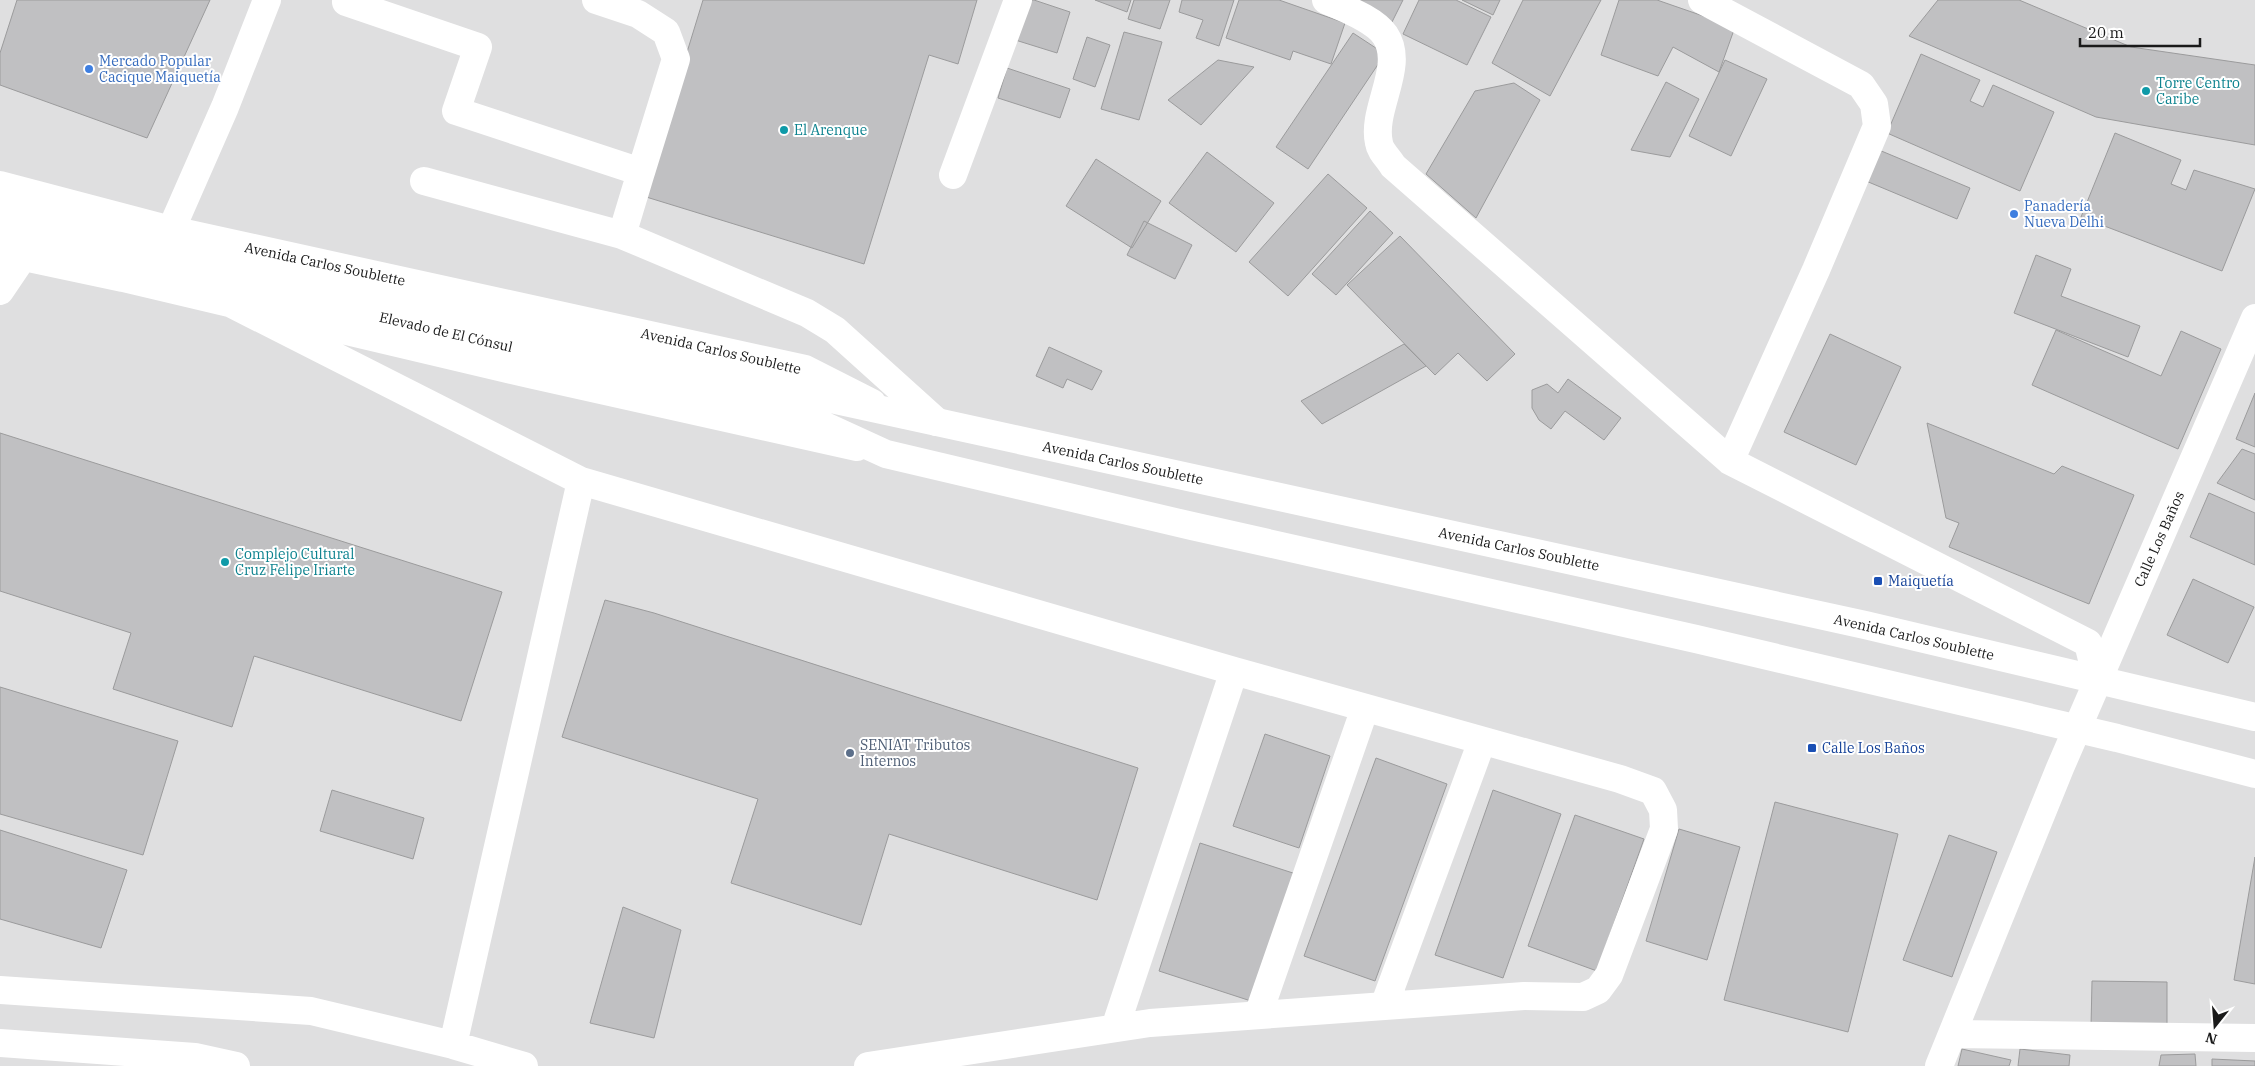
<svg xmlns="http://www.w3.org/2000/svg" width="2255" height="1066" font-family="'IBM Plex Serif',serif">
<rect width="100%" height="100%" fill="#dfdfe0"/>
<path fill="#c0c0c2" stroke="#9b9b9c" d="M17 0H210L147 138 0 85V53Z
M703 0H977L958 64 929 55 864 264 643 196Z
M1025 0H1034L1070 12 1057 53 1012 39Z
M1095 0H1131L1127 12Z
M1134 0H1170L1160 29 1128 19Z
M1182 0H1234L1219 46 1196 38 1203 20 1179 12Z
M1239 0H1279L1345 23 1331 64 1293 51 1290 60 1226 38Z
M1347 0H1403L1392 22Z
M1419 0H1456L1491 17 1467 65 1403 34Z
M1462 0H1500L1493 15Z
M1523 0H1601L1550 96 1492 63Z
M1619 0H1657L1735 27 1719 72 1673 47 1658 76 1601 55Z
M1938 0H2019L2131 47 2255 65V145L2096 117 1909 36Z
M1124 32 1162 42 1139 120 1101 109Z
M1353 33 1385 54 1308 169 1276 147Z
M1087 37 1110 45 1095 87 1073 79Z
M1921 54 1980 80 1970 101 1983 107 1993 85 2054 112 2020 191 1887 133Z
M1218 60 1254 67 1201 125 1168 100Z
M1725 60 1767 79 1731 156 1689 136Z
M1007 68 1070 89 1060 118 998 98Z
M1666 82 1699 99 1670 157 1631 150Z
M1514 83 1540 100 1476 218 1426 174 1475 91Z
M2115 133 2181 160 2171 184 2186 190 2194 170 2255 189 2222 271 2081 217Z
M1879 150 1970 188 1957 219 1866 181Z
M1207 152 1274 203 1236 252 1169 203Z
M1096 159 1161 201 1132 248 1066 206Z
M1328 174 1367 208 1288 296 1249 262Z
M1370 211 1393 233 1336 295 1312 274Z
M1144 221 1192 245 1175 279 1127 255Z
M1400 236 1515 354 1487 381 1458 353 1435 375 1347 285Z
M2036 255 2071 269 2061 296 2140 326 2128 357 2014 313Z
M2056 330 2161 376 2181 331 2221 349 2178 449 2032 385Z
M1830 334 1901 367 1856 465 1784 432Z
M1404 344 1426 366 1322 424 1301 401Z
M1049 347 1102 371 1092 390 1067 379 1063 388 1036 376Z
M1568 379 1621 418 1604 440 1565 411 1551 429 1539 420 1532 408V390L1547 384 1558 393Z
M2255 393V447L2236 439Z
M1927 423 2054 474 2062 466 2134 495 2089 604 1949 547 1959 523 1946 518Z
M0 433 502 592 461 721 254 656 232 727 113 689 131 633 0 591Z
M2242 449 2255 454V500L2217 483Z
M2209 493 2255 513V565L2190 537Z
M2193 579 2254 607 2228 663 2167 635Z
M605 600 654 613 1138 768 1097 900 889 834 861 925 731 883 758 799 562 737Z
M0 687 178 741 143 855 0 814Z
M1265 734 1330 756 1299 848 1233 826Z
M1376 758 1447 784 1375 981 1304 956Z
M332 790 424 818 413 859 320 831Z
M1493 790 1561 814 1503 978 1435 955Z
M1775 802 1898 834 1848 1032 1724 1000Z
M1575 815 1644 839 1597 971 1528 946Z
M1679 829 1740 847 1707 960 1646 941Z
M0 830 127 870 101 948 0 919Z
M1949 835 1997 852 1952 977 1903 960Z
M1200 843 1296 874 1254 1002 1159 971Z
M2255 857V984L2234 980Z
M623 907 681 930 654 1038 590 1023Z
M2092 981 2167 982V1028L2091 1027Z
M1962 1049 2011 1060 2009 1066H1958Z
M2020 1049 2070 1055 2069 1066H2018Z
M2195 1054 2196 1066H2159L2161 1055Z
M2212 1059 2255 1061V1066H2212Z"/>
<g fill="none" stroke-linecap="round" stroke-linejoin="round">
<path stroke="#fff" stroke-width="28" d="M347 0 346 2 478 47 456 111 641 172 676 59 666 32 638 14 596 0
M1326 0C1343 8 1374 19 1385 35 1406 66 1371 109 1379 143 1380 151 1389 159 1393 166L1730 461
M1702 0 1861 85 1874 104 1877 126 1816 270 1730 461 2088 643 2097 680
M953 175 1018 0
M424 181 622 235 807 313 835 330 937 422
M0 185 171 230 805 369 872 403
M171 230 225 107 267 0
M622 235 641 172
M0 252 123 278 533 375 857 447
M0 291 23 257
M581 481 1234 671 1620 779 1653 791 1663 810 1664 829 1609 975 1598 990 1583 997 1524 996 1150 1023 868 1066
M0 990 311 1011 453 1045 581 481 230 303
M1384 1006 1482 741
M1258 1015 1365 708
M1115 1028 1234 671
M1953 1034 2255 1038
M0 1043 195 1057 236 1066
M453 1045 524 1066
M1939 1066 2060 768 2255 318"/>
<path stroke="#fff" stroke-width="28" d="M0 204 804 393 1865 625 2255 717
M0 226 803 416 886 454 1192 526 1696 639 2117 738 2255 774"/>
</g>
<g fill="#3f7fe0" stroke="#fff" stroke-width="2">
<circle cx="89" cy="69" r="5"/>
<circle cx="2014" cy="214" r="5"/>
</g>
<g fill="#0f9aa8" stroke="#fff" stroke-width="2">
<circle cx="2146" cy="91" r="5"/>
<circle cx="784" cy="130" r="5"/>
<circle cx="225" cy="562" r="5"/>
</g>
<g fill="#1a4fb4" stroke="#fff" stroke-width="2">
<rect x="1873" y="576" width="10" height="10" rx="2.5"/>
<rect x="1807" y="743" width="10" height="10" rx="2.5"/>
</g>
<circle fill="#5c6f8a" stroke="#fff" stroke-width="2" cx="850" cy="753" r="5"/>
<g text-anchor="middle" stroke-width="4" stroke-linejoin="round" paint-order="stroke">
<g font-size="14" fill="#366cbe" stroke="#fff" text-anchor="start">
<text x="99" y="66">Mercado Popular<tspan x="99" dy="16">Cacique Maiquetía</tspan></text>
<text x="2024" y="211">Panadería<tspan x="2024" dy="16">Nueva Delhi</tspan></text>
</g>
<g font-size="14" fill="#0d838f" stroke="#fff" text-anchor="start">
<text x="2156" y="88">Torre Centro<tspan x="2156" dy="16">Caribe</tspan></text>
<text x="794" y="135">El Arenque</text>
<text x="235" y="559">Complejo Cultural<tspan x="235" dy="16">Cruz Felipe Iriarte</tspan></text>
</g>
<g font-size="14" fill="#1a1a1a" stroke="#fff">
<text transform="translate(325 264) rotate(12)" y="5">Avenida Carlos Soublette</text>
<text transform="translate(446 332) rotate(13)" y="5">Elevado de El Cónsul</text>
<text transform="translate(721 351) rotate(13)" y="5">Avenida Carlos Soublette</text>
<text transform="translate(1123 463) rotate(12)" y="5">Avenida Carlos Soublette</text>
<text transform="translate(2159 539) rotate(-66)" y="5">Calle Los Baños</text>
<text transform="translate(1519 549) rotate(12)" y="5">Avenida Carlos Soublette</text>
<text transform="translate(1914 637) rotate(13)" y="5">Avenida Carlos Soublette</text>
</g>
<g font-size="14" fill="#164399" stroke="#fff" text-anchor="start">
<text x="1888" y="586">Maiquetía</text>
<text x="1822" y="753">Calle Los Baños</text>
</g>
<g font-size="14" fill="#4e5e75" stroke="#fff" text-anchor="start">
<text x="860" y="750">SENIAT Tributos<tspan x="860" dy="16">Internos</tspan></text>
</g>
</g>
<g transform="translate(2215 1026) rotate(197)" stroke="#ffffff" stroke-width="4" paint-order="stroke">
<path d="M0-4L9 19L0 12L-9 19Z" fill="#1a1a1a"/>
<text y="-8" font-size="14" font-weight="bold" text-anchor="middle" fill="#1a1a1a">N</text>
</g>
<path d="M2080 38v8h120v-8" fill="none" stroke="#1a1a1a" stroke-width="2.5"/>
<text x="2088" y="38" font-size="15" fill="#1a1a1a" stroke="#ffffff" stroke-width="4" paint-order="stroke">20 m</text>
</svg>
